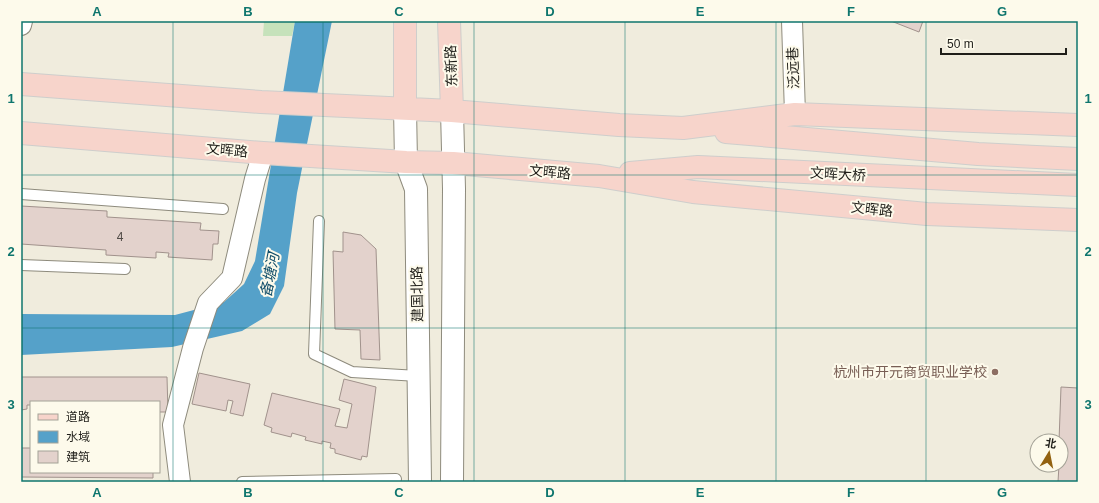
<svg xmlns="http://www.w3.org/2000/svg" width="1099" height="503" font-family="Helvetica,'Noto Sans SC',sans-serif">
<rect width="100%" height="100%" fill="#f0ecdd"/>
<path fill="#c6e2bb" d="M264 21H295L292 36H263Z"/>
<path fill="#55a1c9" d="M295 21H332L297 193 284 286 270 314 242 331 172 347 21 355V314L175 315 224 302 244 284 255 261Z"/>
<path fill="#e3d2cc" stroke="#a1928c" d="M891 21H923L919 32Z
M21 206 107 211V217L201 223 200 230 219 231 218 244H213L212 260 168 257 169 253 156 252V258L106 255V250L21 244Z
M343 232 361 235 376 249 380 360 361 359 360 330 335 329 333 251 343 252Z
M199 373 250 384 243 416 230 413 233 401 228 400 226 411 192 404Z
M21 377H167L168 412H159V402H31V405H27V409L21 410Z
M344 379 376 387 367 457 362 456 361 460 335 453V449L330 448 331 443 322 441V444L305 440 306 437 292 433 291 437 271 432 272 428 264 425 272 393 340 409 335 426 347 428 352 404 339 400Z
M1061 387 1078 388V482H1058L1059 465H1061V441H1059Z
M21 448H31V472H153V478L21 477Z"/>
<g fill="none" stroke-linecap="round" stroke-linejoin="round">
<g stroke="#8e8b7d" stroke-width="12">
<path id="service" d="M21 194 223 209
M319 221 314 354 352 372 418 376
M21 265 125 269
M242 482 396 479"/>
</g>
<g stroke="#8e8b7d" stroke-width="22">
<path id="minor" d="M792 21 795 114
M21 25 22 21
M180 482 173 425 193 348 208 303 232 278 255 179 263 153"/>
</g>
<g stroke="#8e8b7d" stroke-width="24">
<path id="secondary" d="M405 108 406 162 416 189 420 482
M452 482 454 189 452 111"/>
</g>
<g stroke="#cececc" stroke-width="24">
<path id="primary" d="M405 21V108
M449 21 452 111
M21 84 261 102 452 111 619 125 683 128 795 114 1078 125
M726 132 978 154 1078 159
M21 133 263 153 406 162 453 163 599 176 693 192 927 214 1078 220
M630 173 698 167 1078 185"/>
</g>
<use href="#service" stroke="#fff" stroke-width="10"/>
<use href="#minor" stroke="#fff" stroke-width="20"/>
<use href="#secondary" stroke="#fff" stroke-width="22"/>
<use href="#primary" stroke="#f7d4cb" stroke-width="22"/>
</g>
<path fill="none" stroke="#0f766e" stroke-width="1" stroke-opacity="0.55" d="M173 21V482M323 21V482M474 21V482M625 21V482M776 21V482M926 21V482M21 175H1078M21 328H1078"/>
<circle fill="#8d6e63" stroke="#fdfaeb" stroke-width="1.5" cx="995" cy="372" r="4"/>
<g text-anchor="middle" stroke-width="4" stroke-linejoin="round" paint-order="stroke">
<g font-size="12" fill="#504b46">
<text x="120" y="241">4</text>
</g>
<g font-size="14" fill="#1f1e19" stroke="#fdfaeb">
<text transform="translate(451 66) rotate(-92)" y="5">东新路</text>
<text transform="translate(793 68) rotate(-92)" y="5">泛远巷</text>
<text transform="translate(227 150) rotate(5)" y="5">文晖路</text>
<text transform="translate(550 172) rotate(5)" y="5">文晖路</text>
<text transform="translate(838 174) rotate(3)" y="5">文晖大桥</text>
<text transform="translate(872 209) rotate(6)" y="5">文晖路</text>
<text transform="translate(417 294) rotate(-91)" y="5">建国北路</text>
</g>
<g font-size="14" fill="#785e54" stroke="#fdfaeb" text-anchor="end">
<text x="987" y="377">杭州市开元商贸职业学校</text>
</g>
<g font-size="15" font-style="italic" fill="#134f6b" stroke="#fdfaeb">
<text transform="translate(270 275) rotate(-79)" y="5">备塘河</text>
</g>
</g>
<rect width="1099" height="503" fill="none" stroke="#fdfaeb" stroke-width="44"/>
<rect x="30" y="401" width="130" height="72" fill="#fdfaeb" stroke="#a4a297"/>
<rect x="38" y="414" width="20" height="6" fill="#f7d4cb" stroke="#a4a297"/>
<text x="66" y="421" font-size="12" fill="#1f1e19">道路</text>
<rect x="38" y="431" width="20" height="12" fill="#55a1c9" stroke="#a4a297"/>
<text x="66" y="441" font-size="12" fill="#1f1e19">水域</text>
<rect x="38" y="451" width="20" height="12" fill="#e3d2cc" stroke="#a4a297"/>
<text x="66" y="461" font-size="12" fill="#1f1e19">建筑</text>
<g transform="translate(1049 453) rotate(10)"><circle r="19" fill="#fdfaeb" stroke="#a4a297"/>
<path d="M0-3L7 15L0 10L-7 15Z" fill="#936211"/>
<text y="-6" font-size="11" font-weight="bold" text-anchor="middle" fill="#1f1e19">北</text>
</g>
<path d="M941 48v6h125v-6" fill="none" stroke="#1f1e19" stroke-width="2"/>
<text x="947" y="48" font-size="12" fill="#1f1e19" stroke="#fdfaeb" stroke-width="3" paint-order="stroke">50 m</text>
<rect x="22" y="22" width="1055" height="459" fill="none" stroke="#0f766e" stroke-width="1.5"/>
<g font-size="13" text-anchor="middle" font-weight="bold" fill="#0f766e">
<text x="97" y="16">A</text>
<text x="248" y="16">B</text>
<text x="399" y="16">C</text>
<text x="550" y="16">D</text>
<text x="700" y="16">E</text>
<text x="851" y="16">F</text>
<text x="1002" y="16">G</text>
<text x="11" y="103">1</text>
<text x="1088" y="103">1</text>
<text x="11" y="256">2</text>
<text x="1088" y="256">2</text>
<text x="11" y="409">3</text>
<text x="1088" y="409">3</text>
<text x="97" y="497">A</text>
<text x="248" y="497">B</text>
<text x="399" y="497">C</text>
<text x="550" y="497">D</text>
<text x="700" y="497">E</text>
<text x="851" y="497">F</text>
<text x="1002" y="497">G</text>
</g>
</svg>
